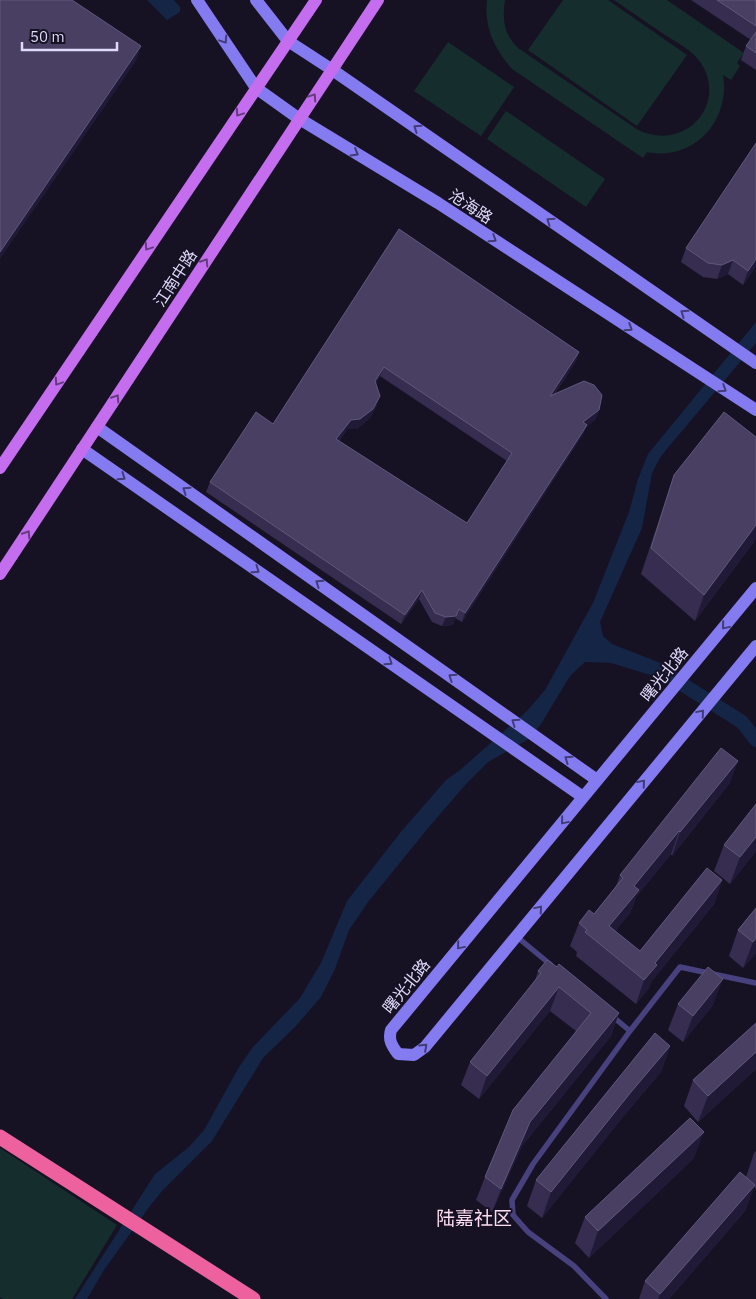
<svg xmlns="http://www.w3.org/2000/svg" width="756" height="1299" font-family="'IBM Plex Sans','Noto Sans SC',sans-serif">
<rect width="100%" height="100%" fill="#161224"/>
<path fill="#152d2d" d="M487 0H505C502 18 504 35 518 48L638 130C684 152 728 106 701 63 692 50 678 43 665 35 648 23 631 12 614 0H667L744 53 737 63 740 66 731 80 723 75C731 120 694 162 647 152L643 158 512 69C494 48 484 28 487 0Z
M563 0H608L687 55 637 126 528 50Z
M448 42 514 87 481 136 414 91Z
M506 111 605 179 586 207 487 139Z
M0 1148 117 1225 72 1299H3L0 1297Z"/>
<path fill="#142546" d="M147 0H174L180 7V12L167 20Z
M756 322V343L661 456 652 473 642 528 600 622 603 636 612 644 668 666 660 678 611 663 585 662 570 676 541 724 529 739 488 762 466 784 429 827 368 902 349 930 335 969 321 997 295 1027 263 1058 212 1141 162 1191 150 1206 104 1270 87 1299H75L155 1174 189 1147 204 1130 239 1067 253 1047 300 998 321 963 347 901 400 833 446 780 460 770 527 711 545 690 593 603 629 512 638 479 648 454Z"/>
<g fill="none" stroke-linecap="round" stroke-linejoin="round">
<path stroke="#142546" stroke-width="14" d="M646 665 666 674 742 722 756 740"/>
<path stroke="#47427e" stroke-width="5.5" d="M516 936 551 965
M612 1016 630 1031 680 967 756 983
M606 1299 574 1266 528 1232 513 1215 512 1200 533 1164 630 1031"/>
<path stroke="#847bf0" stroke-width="12" d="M197 0 256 88 298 118 438 203 756 410
M256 0 288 41 331 69 756 363
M97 427 597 780
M82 449 583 797
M756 588 391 1030C388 1040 392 1046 398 1054L414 1055 425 1047 756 646"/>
<path stroke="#c46dee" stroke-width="12" d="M0 468 316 0
M0 574 378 0"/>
<path stroke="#ed629e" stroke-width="15" d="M0 1137 253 1299"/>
</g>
<path fill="#362d50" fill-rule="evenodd" d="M691 0H756V70L741 60 746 46 751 40Z
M756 143V266L743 285 728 274 717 279 703 277 681 262 686 248Z
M399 229 579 352 576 361 554 395 596 419 586 427 583 434 462 622 455 618 453 625 442 626 432 622 419 599 401 624 206 492 210 482 273 424ZM380 376 507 461 467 523 339 441 347 429H357L370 418 377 405 376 384Z
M756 437V539L695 621 641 574 674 475Z
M738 761 729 784 672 856 671 854 636 897 630 913 615 931 640 951 722 880 714 904 651 982 649 988 636 1004 576 956 577 952 570 946 579 923 594 914 616 886 620 875Z
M756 804V851L730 884 714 871 724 845Z
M756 908V953L743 968 729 956 738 930Z
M557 967 619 1013 611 1036 522 1146 492 1212 476 1200 485 1177 576 1031 550 1011 479 1099 461 1085 470 1062 535 981 538 971Z
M678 1004 713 1005 683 1042 668 1030Z
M756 1023V1069L698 1122 684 1106 693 1080Z
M670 1046 661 1072 622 1118 542 1218 527 1206 536 1180Z
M756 1151V1189L754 1187 745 1211 669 1299H639L645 1281 746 1177 754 1153Z
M694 1158 589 1258 575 1243 585 1217Z"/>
<path fill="#211a37" d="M141 46 136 61 0 259V252Z
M756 259V266L743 285 748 271Z
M733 260 728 274 717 279 722 265Z
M579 352 576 361 546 406 550 396Z
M384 367 380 376 372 391 375 381Z
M380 396 377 405 370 418 357 429H347L333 448 336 439 351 420Z
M599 410 596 419 586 427 583 434 462 622 465 613 583 422Z
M756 525V539L695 621 704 595Z
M422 590 419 599 401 624 405 615Z
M456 616 453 625 442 626 446 617Z
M738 761 729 784 672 856 680 832Z
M679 831 671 854 636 897 630 913 603 947 609 926 634 886Z
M756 837V851L730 884 740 857Z
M722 880 714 904 651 982 649 988 636 1004 644 980 655 963Z
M756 938V953L743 968 753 942Z
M723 979 713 1005 683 1042 693 1016Z
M559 987 550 1011 479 1099 487 1076Z
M619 1013 611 1036 522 1146 492 1212 501 1189 530 1122Z
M670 1046 661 1072 622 1118 542 1218 551 1192 631 1092Z
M756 1052V1069L698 1122 708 1096Z
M704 1132 694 1158 589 1258 598 1231Z
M755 1185 745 1211 669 1299H658L660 1294Z"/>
<path fill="#483f62" stroke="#60587a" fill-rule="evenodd" d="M0 0H72L141 46 0 252Z
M717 0H756V26Z
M756 32V53L746 46Z
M756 143V259L748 271 733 260 722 265 708 263 686 248Z
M399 229 579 352 550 396 584 381 594 385 602 395 599 410 583 422 587 425 465 613 459 609 456 616 446 617 435 613 422 590 405 615 210 482 256 412 273 424ZM384 367 512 453 467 523 336 439 351 420 360 419 373 409 380 396 375 381Z
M724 412 756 437V525L704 595 651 548 674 475Z
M721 748 738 761 680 832 679 831 634 886 639 890 609 926 640 951 707 868 722 880 655 963 657 965 644 980 585 932 587 930 579 923 589 910 594 914 623 878 620 875Z
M756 804V837L740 857 724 845Z
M756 908V938L753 942 738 930Z
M547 960 557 967 559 964 619 1013 530 1122 501 1189 485 1177 513 1110 591 1013 559 987 487 1076 470 1062 541 973 538 971Z
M708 967 723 979 693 1016 678 1004Z
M756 1023V1052L708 1096 693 1080Z
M655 1033 670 1046 631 1092 551 1192 536 1180Z
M690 1118 704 1132 598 1231 585 1217Z
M740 1172 755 1185 660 1294 645 1281Z"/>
<defs><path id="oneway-chevron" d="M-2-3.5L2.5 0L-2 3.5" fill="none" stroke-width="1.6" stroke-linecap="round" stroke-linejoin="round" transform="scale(1.25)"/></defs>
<g stroke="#423c76">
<use href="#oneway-chevron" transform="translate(224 40) rotate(56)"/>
<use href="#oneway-chevron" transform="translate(417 128) rotate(-145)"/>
<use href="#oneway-chevron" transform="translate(355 153) rotate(31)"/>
<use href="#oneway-chevron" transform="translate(550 221) rotate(-145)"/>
<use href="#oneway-chevron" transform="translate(493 239) rotate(33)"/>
<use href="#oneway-chevron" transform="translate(684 313) rotate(-145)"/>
<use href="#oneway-chevron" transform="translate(629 328) rotate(33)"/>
<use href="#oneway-chevron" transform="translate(723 389) rotate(33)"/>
<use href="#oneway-chevron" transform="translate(122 477) rotate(35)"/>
<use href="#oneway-chevron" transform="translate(186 490) rotate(-145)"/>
<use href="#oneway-chevron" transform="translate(256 570) rotate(35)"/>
<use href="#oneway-chevron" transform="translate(319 583) rotate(-145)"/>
<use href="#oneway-chevron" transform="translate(725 626) rotate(130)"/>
<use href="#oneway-chevron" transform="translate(389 662) rotate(35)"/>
<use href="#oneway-chevron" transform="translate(452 677) rotate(-145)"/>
<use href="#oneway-chevron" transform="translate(701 713) rotate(-50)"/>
<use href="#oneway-chevron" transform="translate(515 722) rotate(-145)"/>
<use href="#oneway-chevron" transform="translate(568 759) rotate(-145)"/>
<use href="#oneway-chevron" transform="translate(642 783) rotate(-50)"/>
<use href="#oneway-chevron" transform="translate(564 821) rotate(130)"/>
<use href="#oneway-chevron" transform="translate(539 909) rotate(-50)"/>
<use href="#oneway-chevron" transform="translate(460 946) rotate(130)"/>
<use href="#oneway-chevron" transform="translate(424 1047) rotate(-43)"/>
</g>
<g stroke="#643b7f">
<use href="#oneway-chevron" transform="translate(313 97) rotate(-56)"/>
<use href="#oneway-chevron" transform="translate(239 113) rotate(124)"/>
<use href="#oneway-chevron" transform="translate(148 247) rotate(124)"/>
<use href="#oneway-chevron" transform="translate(205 262) rotate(-57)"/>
<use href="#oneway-chevron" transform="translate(58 382) rotate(124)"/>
<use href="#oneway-chevron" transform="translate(116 398) rotate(-57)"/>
<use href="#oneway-chevron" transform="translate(27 534) rotate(-57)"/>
</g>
<g text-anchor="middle" stroke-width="4" stroke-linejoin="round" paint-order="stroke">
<g font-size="16" fill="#dfd9fb" stroke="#161224">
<text transform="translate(471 206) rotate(33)" y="6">沧海路</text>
<text transform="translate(175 278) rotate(-57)" y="6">江南中路</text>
<text transform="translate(664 674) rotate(-51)" y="6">曙光北路</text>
<text transform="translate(406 986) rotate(-51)" y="6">曙光北路</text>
</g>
<g font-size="19" fill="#fbdbee" stroke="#161224">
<text x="474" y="1225">陆嘉社区</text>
</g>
</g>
<path d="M22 42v8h95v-8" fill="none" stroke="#dfd9fb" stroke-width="2.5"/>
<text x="30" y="42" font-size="15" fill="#dfd9fb" stroke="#161224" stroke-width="4" paint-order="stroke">50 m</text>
</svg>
